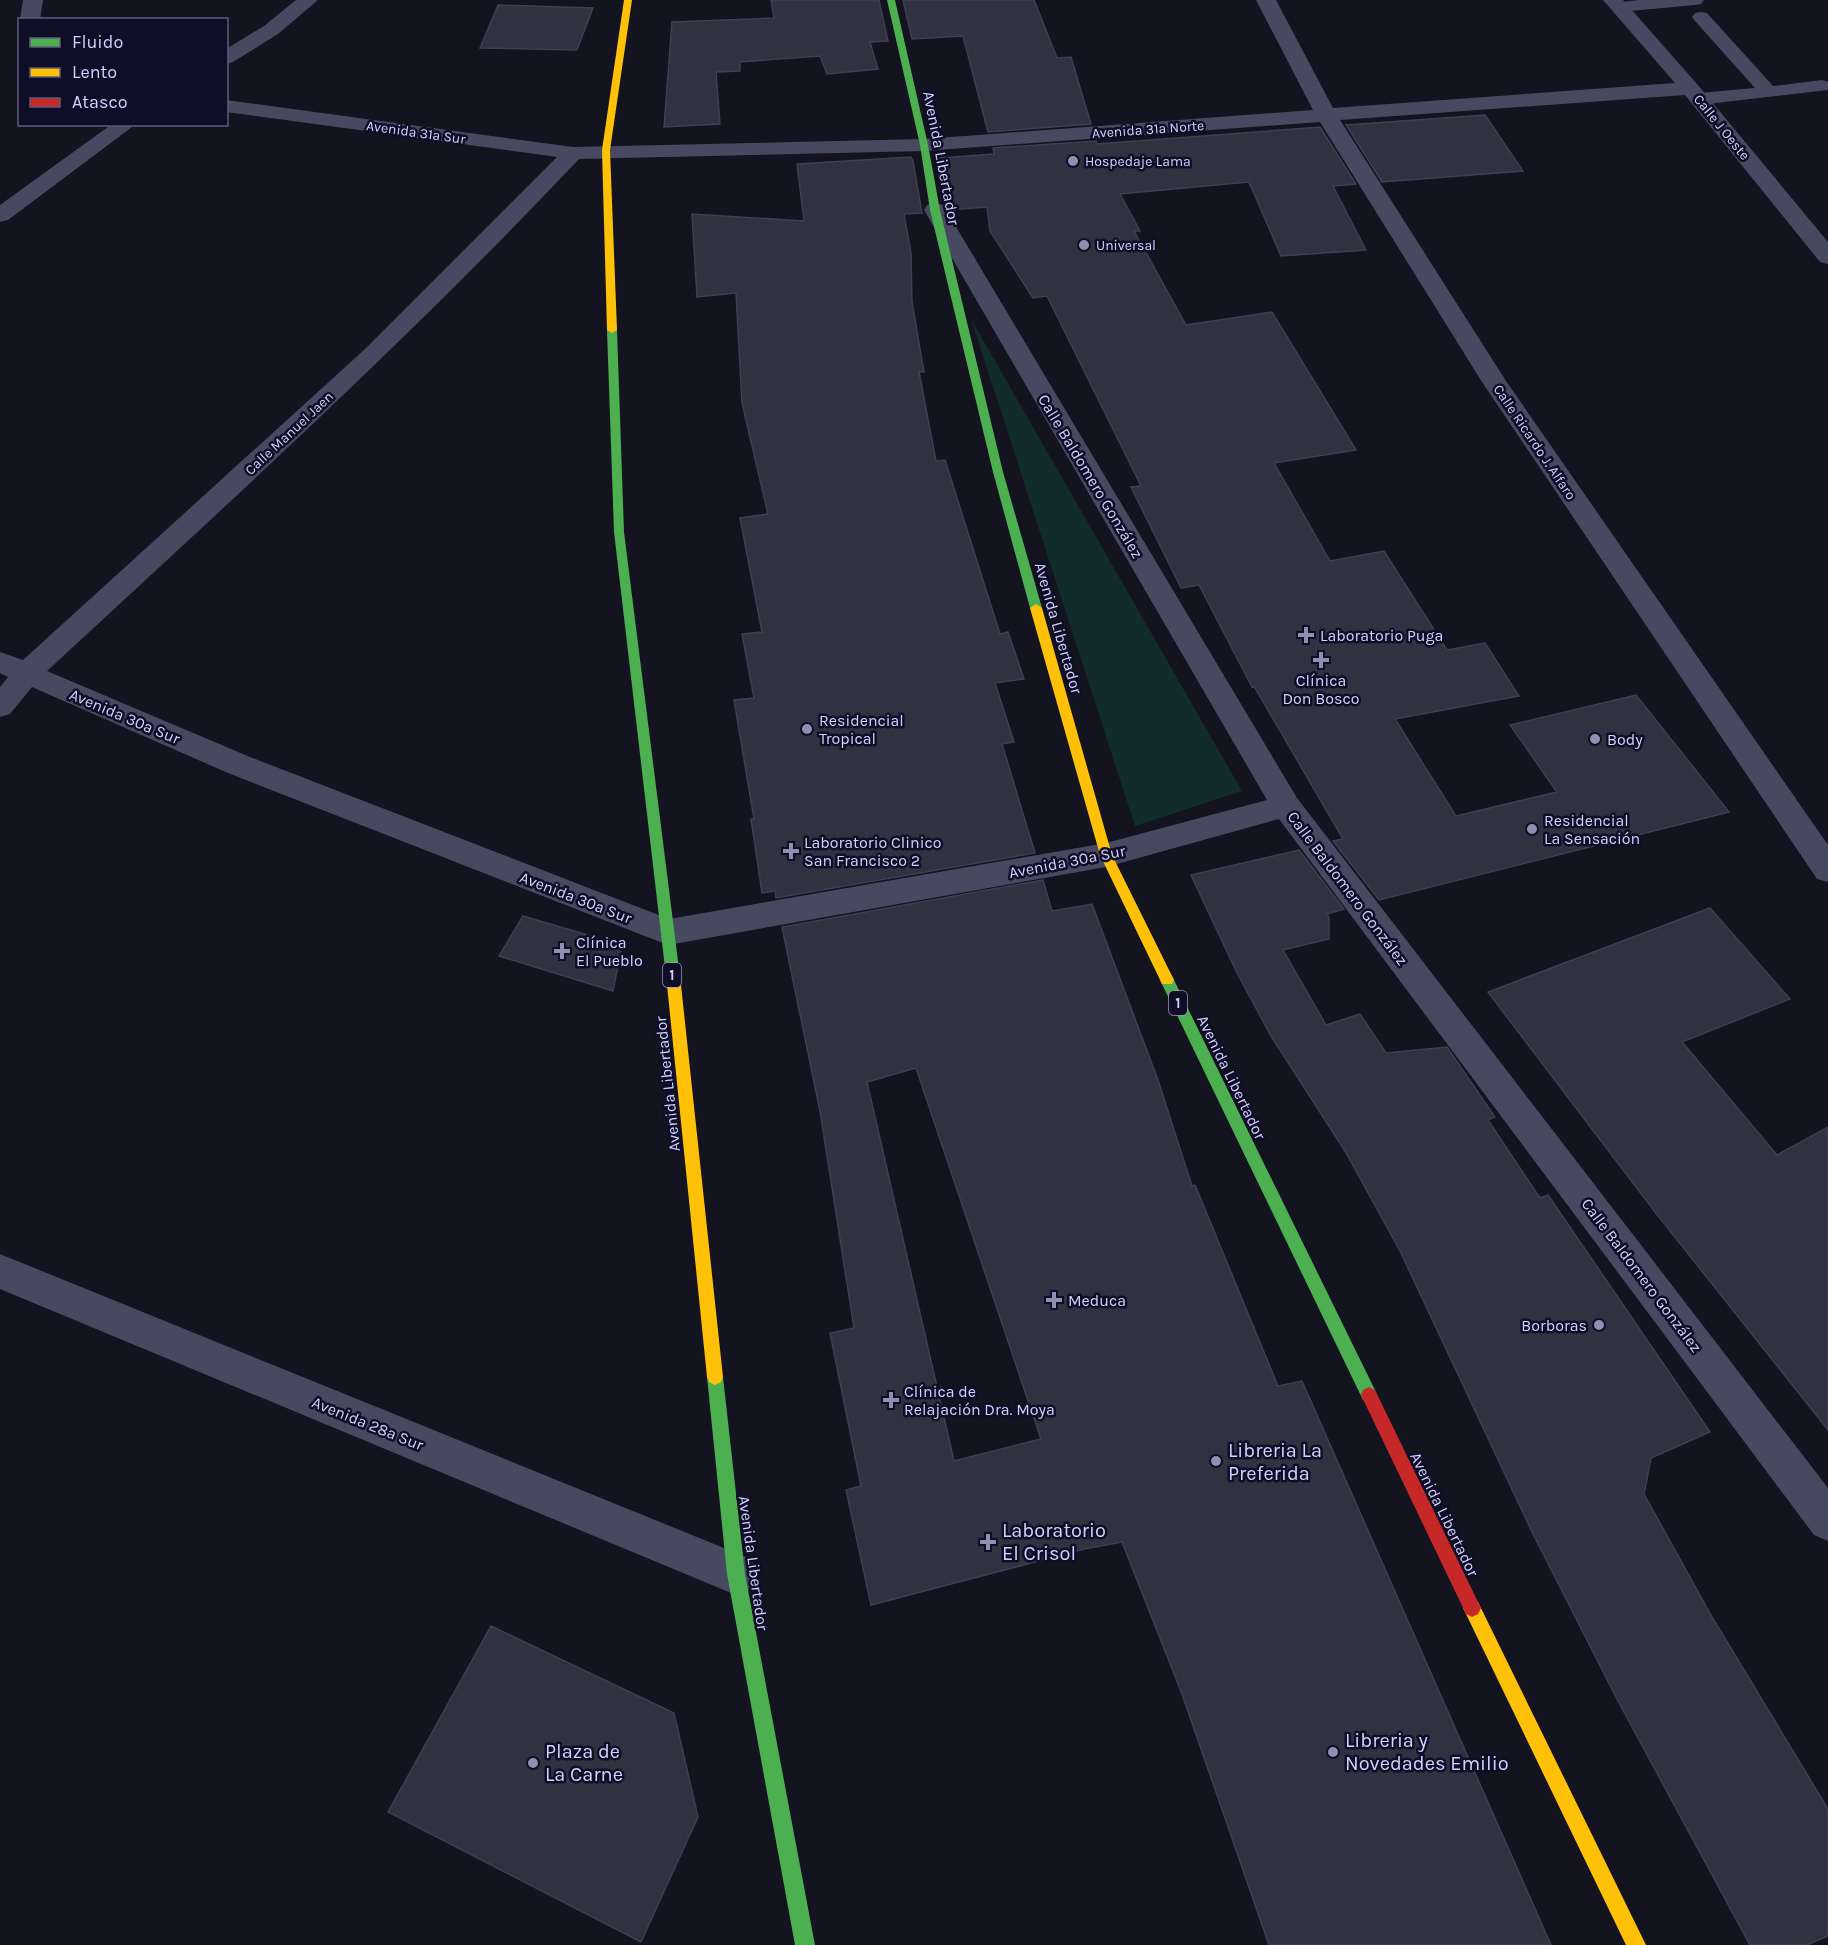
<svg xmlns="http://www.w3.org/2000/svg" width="1828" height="1945" font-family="Karla,sans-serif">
<rect width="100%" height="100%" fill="#141320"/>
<path fill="#112c2a" d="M971 319 1242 791 1135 826Z"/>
<path fill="#323142" stroke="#3f3e54" stroke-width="1.5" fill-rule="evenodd" d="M771 0H879L888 41 870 42 878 69 827 74 820 56 740 62V71L716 72 720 124 664 127 672 22 774 18Z
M903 0H1034L1057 58 1071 57 1091 124 988 132 963 36 912 39Z
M498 5 593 8 577 50 480 48Z
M1485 115 1523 171 1382 182 1346 125Z
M1320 127 1356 184 1333 186 1366 250 1281 256 1249 182 1120 194 1140 231H1134L1186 325 1272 312 1356 450 1274 463 1330 561 1384 551 1447 650 1485 643 1519 696 1395 719 1456 816 1557 792 1510 725 1636 695 1729 812 1379 900 1333 841 1343 839 1254 686 1252 687 1199 585 1181 588 1131 487 1141 486 1047 296 1033 298 990 231 987 207 949 210 940 158 994 154 993 148 1096 141 1097 144Z
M911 157 913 161 922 213 904 214 911 253 912 302 924 372H919L936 461 945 460 1000 634 1008 632 1024 679 995 683 1014 742 1002 744 1035 853 776 898 775 891 762 893 751 819H754L734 700 754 698 742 634 762 632 740 518 768 514 742 403 736 293 697 297 692 214 804 221 797 164Z
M1299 850 1344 909 1327 914 1329 918V939L1283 950 1326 1025 1360 1014 1386 1053 1447 1047 1495 1117 1488 1120 1540 1198 1548 1195 1710 1432 1651 1458 1644 1494 1712 1617 1828 1809V1936L1807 1945H1750L1619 1703 1533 1534 1400 1251 1345 1151 1271 1036 1237 973 1191 875Z
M1043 880 1052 911 1092 904 1158 1080 1192 1186 1195 1185 1278 1386 1302 1381 1551 1945H1269L1182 1694 1122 1542 1084 1549 871 1605 846 1490 861 1486 830 1333 854 1328 820 1111 782 927ZM916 1068 1041 1439 954 1461 867 1082Z
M1710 908 1790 999 1682 1042 1777 1155 1828 1127V1430L1655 1212 1488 992Z
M523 916 622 945 613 991 499 956Z
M491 1626 674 1713 698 1817 641 1942 388 1812Z"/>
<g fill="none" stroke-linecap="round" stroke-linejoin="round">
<path fill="#474961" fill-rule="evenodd" d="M1638 0H1704L1701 4 1695 5 1619 12 1613 11 1610 7 1613 3Z
M1701 12 1707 13 1773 86 1822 80 1828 82V90L1699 105 1692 103 1690 99 1692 95 1699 93 1755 88 1695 21 1692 17 1695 13Z"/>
<path fill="#474961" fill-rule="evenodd" d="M23 0H43L40 20H20Z
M296 0H318L278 34 233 62 226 64V49L264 26Z
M1256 0H1276L1333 108 1675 83 1603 0H1623L1697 84 1828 242V264L1820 262 1685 95 1340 120 1506 381 1828 845V882L1817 879 1482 382 1320 122 924 151 579 159C410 338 228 504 47 671L250 757 669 919 1106 843 1267 800 924 210 927 205 935 203 943 205 1297 798 1828 1488V1541L1814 1535 1279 819 1106 867 668 945 228 773 32 687 10 714 0 717V687L8 677 0 673V652L23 660 365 349 557 157 226 112V100L573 147 924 139 1313 110Z
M112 124H136L8 220 0 222V205Z
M0 1254 751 1559 757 1574 751 1589 736 1595 0 1289Z"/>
<path fill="#4caf50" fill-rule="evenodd" d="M887 0H895L928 145 940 210 1003 472 1042 608 1036 612 1030 608 993 472 930 210 920 145Z
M612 327 617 330 624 532 681 985 679 989H669L667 985 614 532 607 330Z
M1167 975 1172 976 1174 980 1375 1390 1377 1395 1375 1400 1369 1403 1363 1400 1160 980 1162 976Z
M715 1369 721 1372 723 1377 745 1574 815 1945H795L727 1574 707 1377 709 1372Z"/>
<path fill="#ffc107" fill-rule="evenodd" d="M624 0H632L610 150 617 330 612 333 607 330 602 150Z
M1036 604 1042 608 1112 855 1174 980 1172 984H1162L1100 855 1030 608Z
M674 979 679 981 681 985 723 1377 721 1382 715 1385 709 1382 707 1377 667 985 669 981Z
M1472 1599 1478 1602 1646 1945H1626L1466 1614 1463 1608 1466 1602Z"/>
<path fill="#c62828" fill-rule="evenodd" d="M1369 1387 1375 1390 1478 1602 1481 1608 1478 1614 1472 1617 1466 1614 1361 1395 1363 1390Z"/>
</g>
<g fill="#908fb1" stroke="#100d26" stroke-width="2">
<circle cx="1073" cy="161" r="6"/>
<circle cx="1084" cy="245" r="6"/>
<path d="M1303 626h6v6h6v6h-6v6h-6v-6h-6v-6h6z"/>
<path d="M1318 651h6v6h6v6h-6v6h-6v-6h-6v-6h6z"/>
<circle cx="807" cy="729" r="6"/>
<circle cx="1595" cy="739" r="6"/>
<circle cx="1532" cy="829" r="6"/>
<path d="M788 842h6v6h6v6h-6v6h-6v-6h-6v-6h6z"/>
<path d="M559 942h6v6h6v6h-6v6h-6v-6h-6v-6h6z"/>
<path d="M1051 1291h6v6h6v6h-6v6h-6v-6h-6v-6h6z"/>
<circle cx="1599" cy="1325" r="6"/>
<path d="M888 1391h6v6h6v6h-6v6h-6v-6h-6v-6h6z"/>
<circle cx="1216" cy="1461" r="6"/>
<path d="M985 1533h6v6h6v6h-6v6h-6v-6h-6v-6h6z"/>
<circle cx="1333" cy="1752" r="6"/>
<circle cx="533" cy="1763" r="6"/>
</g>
<g text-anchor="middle" stroke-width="5" stroke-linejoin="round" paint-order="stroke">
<g font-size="14" fill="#d3d2ff" stroke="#100d26">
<text transform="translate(1722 127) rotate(51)" y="5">Calle J Oeste</text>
<text transform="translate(1148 129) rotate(-4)" y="5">Avenida 31a Norte</text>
<text transform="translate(416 132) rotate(8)" y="5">Avenida 31a Sur</text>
<text transform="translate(289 433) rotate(-43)" y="5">Calle Manuel Jaen</text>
<text transform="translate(1535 442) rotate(56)" y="5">Calle Ricardo J. Alfaro</text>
</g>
<g font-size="14" fill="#d3d2ff" stroke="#100d26" text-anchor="start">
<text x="1085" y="166">Hospedaje Lama</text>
<text x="1096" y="250">Universal</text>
</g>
<g fill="#100d26" stroke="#9897be" stroke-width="1.5">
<rect x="663" y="963" width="18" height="24" rx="4.5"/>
<rect x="1169" y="991" width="18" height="24" rx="4.5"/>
</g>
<g font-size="15" font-weight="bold" fill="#d3d2ff">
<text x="672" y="980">1</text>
<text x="1178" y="1008">1</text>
</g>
<g font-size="16" fill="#d3d2ff" stroke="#100d26">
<text transform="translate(942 158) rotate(79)" y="6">Avenida Libertador</text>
<text transform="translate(1091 476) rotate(59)" y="6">Calle Baldomero González</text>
<text transform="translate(1059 628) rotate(74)" y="6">Avenida Libertador</text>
<text transform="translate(125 716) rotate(23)" y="6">Avenida 30a Sur</text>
<text transform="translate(1067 861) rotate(-11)" y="6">Avenida 30a Sur</text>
<text transform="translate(1348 888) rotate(53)" y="6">Calle Baldomero González</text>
<text transform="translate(576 897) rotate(21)" y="6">Avenida 30a Sur</text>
<text transform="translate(1232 1077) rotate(64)" y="6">Avenida Libertador</text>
<text transform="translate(667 1084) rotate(-96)" y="6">Avenida Libertador</text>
<text transform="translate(1642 1275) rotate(53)" y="6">Calle Baldomero González</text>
<text transform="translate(368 1423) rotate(22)" y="6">Avenida 28a Sur</text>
<text transform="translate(1445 1514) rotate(64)" y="6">Avenida Libertador</text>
<text transform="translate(754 1563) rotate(82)" y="6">Avenida Libertador</text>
</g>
<g font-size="16" fill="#d3d2ff" stroke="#100d26" text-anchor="start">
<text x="1320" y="641">Laboratorio Puga</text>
<text x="1321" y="686" text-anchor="middle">Clínica<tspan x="1321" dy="18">Don Bosco</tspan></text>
<text x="819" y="726">Residencial<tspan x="819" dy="18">Tropical</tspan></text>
<text x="1607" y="745">Body</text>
<text x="1544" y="826">Residencial<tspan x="1544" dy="18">La Sensación</tspan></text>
<text x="804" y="848">Laboratorio Clinico<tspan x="804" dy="18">San Francisco 2</tspan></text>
<text x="576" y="948">Clínica<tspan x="576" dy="18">El Pueblo</tspan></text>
<text x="1068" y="1306">Meduca</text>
<text x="1587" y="1331" text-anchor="end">Borboras</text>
<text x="904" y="1397">Clínica de<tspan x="904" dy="18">Relajación Dra. Moya</tspan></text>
</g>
<g font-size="20" fill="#d3d2ff" stroke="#100d26" text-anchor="start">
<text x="1228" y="1457">Libreria La<tspan x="1228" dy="23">Preferida</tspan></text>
<text x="1002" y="1537">Laboratorio<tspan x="1002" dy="23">El Crisol</tspan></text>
<text x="1345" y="1747">Libreria y<tspan x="1345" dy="23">Novedades Emilio</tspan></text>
<text x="545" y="1758">Plaza de<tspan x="545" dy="23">La Carne</tspan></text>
</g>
</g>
<rect x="18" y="18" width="210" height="108" fill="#100d26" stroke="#5e5c7d" stroke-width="1.5"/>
<rect x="30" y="38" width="30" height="9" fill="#4caf50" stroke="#5e5c7d" stroke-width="1.5"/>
<text x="72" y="48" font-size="18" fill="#d3d2ff">Fluido</text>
<rect x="30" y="68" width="30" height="9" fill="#ffc107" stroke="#5e5c7d" stroke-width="1.5"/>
<text x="72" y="78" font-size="18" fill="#d3d2ff">Lento</text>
<rect x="30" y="98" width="30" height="9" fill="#c62828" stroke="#5e5c7d" stroke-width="1.5"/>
<text x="72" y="108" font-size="18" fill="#d3d2ff">Atasco</text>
</svg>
